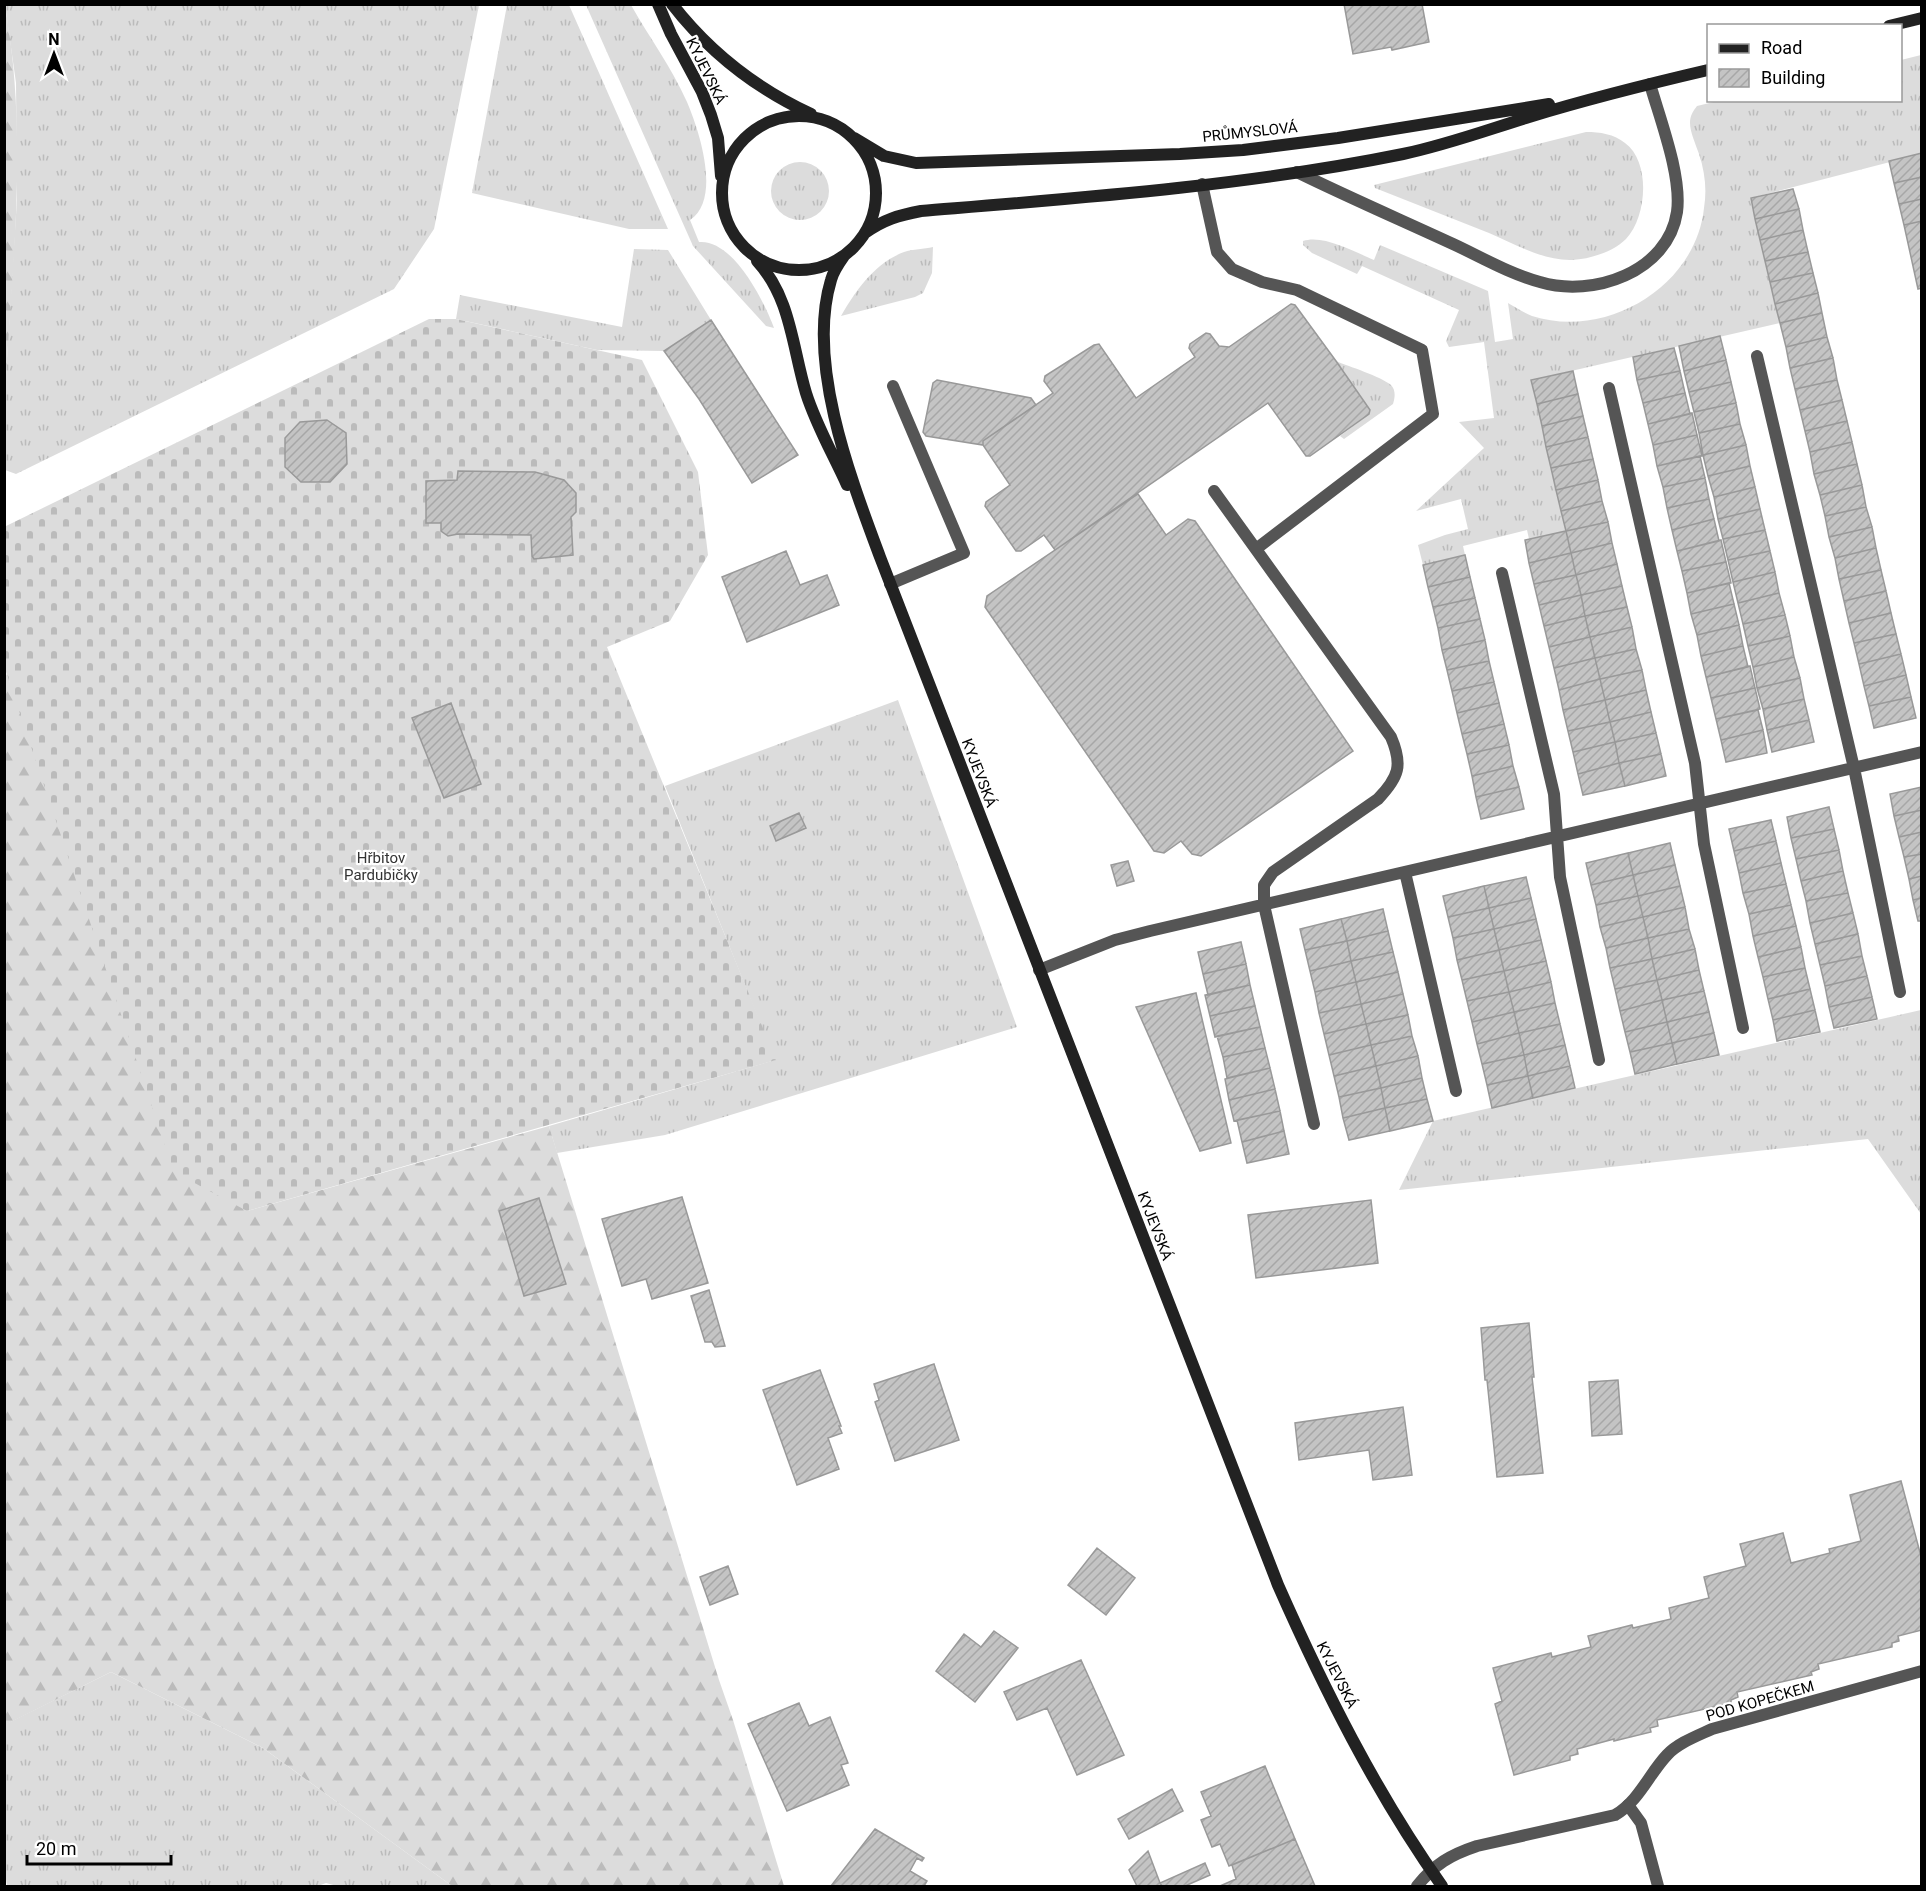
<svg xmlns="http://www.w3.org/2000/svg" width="1926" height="1891" font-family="Roboto,sans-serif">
<defs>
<pattern id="grass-tufts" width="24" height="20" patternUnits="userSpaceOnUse" patternTransform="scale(1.5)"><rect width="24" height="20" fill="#dcdcdc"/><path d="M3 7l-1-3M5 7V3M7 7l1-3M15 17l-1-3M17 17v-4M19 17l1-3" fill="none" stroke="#bbb"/></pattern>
<pattern id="forest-firs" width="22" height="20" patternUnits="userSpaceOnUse" patternTransform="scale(1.5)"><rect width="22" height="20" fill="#dcdcdc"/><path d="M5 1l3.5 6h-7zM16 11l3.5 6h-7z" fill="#bbb"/></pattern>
<pattern id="cemetery-stones" width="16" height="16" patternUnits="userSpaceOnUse" patternTransform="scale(1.5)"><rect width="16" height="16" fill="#dcdcdc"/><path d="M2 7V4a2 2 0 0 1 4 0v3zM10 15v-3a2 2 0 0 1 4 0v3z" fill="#bbb"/></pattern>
<pattern id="building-hatch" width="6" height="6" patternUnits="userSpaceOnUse" patternTransform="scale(1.5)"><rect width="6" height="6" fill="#c4c4c4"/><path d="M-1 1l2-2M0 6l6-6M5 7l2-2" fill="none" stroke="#a7a7a7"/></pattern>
</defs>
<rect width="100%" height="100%" fill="#fff"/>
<path fill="url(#grass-tufts)" d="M5 5H479L434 229 394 289 16 474 5 470V390L17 199 16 83Z
M507 5H569L668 229H629L472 193Z
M586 5H631C649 37 672 68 687 102 699 130 722 199 690 220L699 242C733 239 764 301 774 328L766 326 693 246Z
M1921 55V154L1751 198 1780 323 1532 380 1566 531 1529 539 1527 530 1463 546 1465 555 1423 565 1418 545 1445 535 1468 529 1461 499 1416 511 1484 448 1459 422 1494 418 1484 342 1449 347 1446 341 1459 310 1362 266 1357 274 1312 253 1303 245V241C1323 234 1355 252 1374 260L1380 245 1488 291 1495 342 1513 339 1508 303C1515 307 1524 313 1532 316 1607 340 1696 286 1704 208 1707 190 1705 172 1699 154 1696 145 1690 132 1690 123 1690 116 1693 111 1697 106L1722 100H1900L1901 60Z
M1586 132C1600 132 1614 134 1625 143 1651 162 1647 217 1626 239 1613 252 1590 259 1572 260 1544 261 1515 244 1489 233 1451 218 1413 203 1375 188L1374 185Z
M771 191a29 29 0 1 1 58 0a29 29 0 1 1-58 0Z
M933 247 932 273 923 293 915 297 841 316C856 290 875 263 904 252 913 249 924 249 933 247Z
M634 249 668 250 711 320 664 351 597 350 456 319 460 295 622 327Z
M1336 361C1350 367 1380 376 1391 385 1396 390 1395 398 1393 404L1344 439 1340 436 1369 414 1370 410Z
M898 700 1017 1027 665 1135 557 1153 549 1126 775 1060 665 786Z
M1921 1010V1214L1868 1139 1399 1190 1433 1121Z
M111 1672 263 1748 452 1886H337L326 1883 318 1886H7L4 1866V1725Z"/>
<path fill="url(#forest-firs)" d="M5 6C28 133 13 262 5 390Z
M4 669 247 1211 549 1126 719 1680 733 1720 784 1886H452L263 1748 111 1672 5 1725Z"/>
<path fill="url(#cemetery-stones)" d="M429 319H456L642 360 698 472 708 555 670 621 607 647 776 1060 247 1211 174 1172 5 669 4 527Z"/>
<path fill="url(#building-hatch)" stroke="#999" stroke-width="1.5" d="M1344 4H1422L1429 42 1392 50 1391 47 1353 54Z
M1922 153V177L1894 183 1889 161Z
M1922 177V199L1899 204 1894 183Z
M1793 189 1799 209 1755 219 1751 198Z
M1922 199V221L1904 225 1899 204Z
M1799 209 1803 230 1760 240 1755 219Z
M1922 221V288L1918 289 1904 225Z
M1803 230 1808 252 1765 261 1760 240Z
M1808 252 1813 273 1770 282 1765 261Z
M1813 273 1818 293 1775 304 1770 282Z
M1818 293 1822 313 1780 323 1775 304Z
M1291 304 1295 305 1336 361 1370 410 1369 414 1310 456H1306L1268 403 1055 550 1044 535 1021 551H1016L985 506 986 502 1010 485 983 445V441L1053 393 1044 381 1045 376 1094 345 1099 344 1136 398 1195 357 1189 348 1190 344 1206 333 1210 334 1219 346 1229 347Z
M1822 313 1827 337 1786 347 1780 323Z
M711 320 798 455 752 483 699 399 664 351Z
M1720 336 1726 360 1684 371 1679 346Z
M1827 337 1833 358 1790 368 1786 347Z
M1674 348 1680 371 1637 380 1633 357Z
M1833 358 1837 380 1795 389 1790 368Z
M1726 360 1731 382 1689 392 1684 371Z
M1573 371 1578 394 1537 404 1531 380Z
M1680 371 1685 393 1643 403 1637 380Z
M937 380 1031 398 1036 405 983 441V445L926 436 923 432 933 383Z
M1837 380 1842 400 1800 410 1795 389Z
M1731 382 1736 403 1694 412 1689 392Z
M1685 393 1690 414 1648 424 1643 403Z
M1578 394 1583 416 1542 426 1537 404Z
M1842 400 1847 421 1805 431 1800 410Z
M1736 403 1740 424 1699 433 1694 412Z
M1692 413 1697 435 1653 445 1648 424Z
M1583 416 1588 437 1546 447 1542 426Z
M327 420 346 433 347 464 330 482H301L285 467V438L300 422Z
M1847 421 1852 442 1810 452 1805 431Z
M1740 424 1746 445 1703 455 1699 433Z
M1697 435 1702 456 1657 466 1653 445Z
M1588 437 1593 459 1551 468 1546 447Z
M1852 442 1857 464 1814 474 1810 452Z
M1746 445 1750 466 1708 476 1703 455Z
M1700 456 1705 478 1663 487 1657 466Z
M1593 459 1598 480 1556 490 1551 468Z
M1857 464 1862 485 1820 495 1814 474Z
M1750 466 1755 487 1714 497 1708 476Z
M458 471 535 472 564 480 576 493V512L571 517 573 555 534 559 532 556 531 535 458 534 448 536 441 531V523H426V481L457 480Z
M1705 478 1709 499 1667 508 1663 487Z
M1598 480 1602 501 1561 511 1556 490Z
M1862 485 1866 507 1825 516 1820 495Z
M1755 487 1760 509 1718 519 1714 497Z
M1138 494 1166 535 1188 519 1195 521 1353 751 1201 856 1192 854 1181 841 1164 853 1154 851 985 607 987 596Z
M1709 499 1714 519 1672 530 1667 508Z
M1602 501 1608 522 1566 531 1561 511Z
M1866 507 1872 527 1829 537 1825 516Z
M1760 509 1765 530 1723 539 1718 519Z
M1714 519 1719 541 1677 551 1672 530Z
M1608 522 1612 543 1571 553 1566 531Z
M1872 527 1876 548 1835 558 1829 537Z
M1765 530 1770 551 1728 560 1723 539Z
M1566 531 1571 553 1529 563 1525 540Z
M1721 540 1726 562 1682 571 1677 551Z
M1612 543 1617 564 1576 575 1571 553Z
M1876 548 1881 570 1839 579 1835 558Z
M786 551 800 585 827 575 839 605 747 642 722 577Z
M1770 551 1775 572 1733 582 1728 560Z
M1571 553 1576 575 1534 584 1529 563Z
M1465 555 1470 577 1428 587 1423 565Z
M1726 562 1731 583 1687 593 1682 571Z
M1617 564 1622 586 1581 595 1576 575Z
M1881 570 1886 591 1844 601 1839 579Z
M1775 572 1779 593 1738 603 1733 582Z
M1576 575 1581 595 1539 605 1534 584Z
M1470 577 1475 598 1433 607 1428 587Z
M1729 583 1734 604 1691 614 1687 593Z
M1622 586 1627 607 1585 616 1581 595Z
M1886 591 1891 613 1849 623 1844 601Z
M1779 593 1785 615 1743 624 1738 603Z
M1581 595 1585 616 1544 626 1539 605Z
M1475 598 1480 619 1438 628 1433 607Z
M1734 604 1739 625 1697 635 1691 614Z
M1627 607 1632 627 1590 637 1585 616Z
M1891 613 1896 634 1854 643 1849 623Z
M1785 615 1790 636 1748 646 1743 624Z
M1585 616 1590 637 1549 647 1544 626Z
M1480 619 1485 640 1442 650 1438 628Z
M1739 625 1743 646 1701 656 1697 635Z
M1632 627 1636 649 1595 658 1590 637Z
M1896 634 1901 654 1859 664 1854 643Z
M1790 636 1794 657 1753 667 1748 646Z
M1590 637 1595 658 1554 668 1549 647Z
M1485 640 1489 661 1447 670 1442 650Z
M1743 646 1748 667 1706 677 1701 656Z
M1636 649 1642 670 1600 679 1595 658Z
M1901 654 1906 675 1864 686 1859 664Z
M1794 657 1800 678 1757 688 1753 667Z
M1595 658 1600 679 1559 690 1554 668Z
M1489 661 1494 682 1452 691 1447 670Z
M1750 666 1755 688 1711 698 1706 677Z
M1642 670 1646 690 1605 700 1600 679Z
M1906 675 1911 697 1869 706 1864 686Z
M1800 678 1804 699 1763 709 1757 688Z
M1600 679 1605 700 1563 710 1559 690Z
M1494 682 1499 703 1457 713 1452 691Z
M1755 688 1760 709 1716 719 1711 698Z
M1646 690 1651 712 1610 722 1605 700Z
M1911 697 1916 718 1874 728 1869 706Z
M1804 699 1809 720 1767 730 1763 709Z
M1605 700 1610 722 1568 731 1563 710Z
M451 703 481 784 444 798 412 718Z
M1499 703 1504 724 1462 734 1457 713Z
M1758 710 1763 730 1721 740 1716 719Z
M1651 712 1656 733 1615 742 1610 722Z
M1809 720 1814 742 1772 752 1767 730Z
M1610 722 1615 742 1573 752 1568 731Z
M1504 724 1509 745 1467 754 1462 734Z
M1763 730 1767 753 1726 762 1721 740Z
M1656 733 1661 754 1619 763 1615 742Z
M1615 742 1619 763 1578 774 1573 752Z
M1509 745 1513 766 1472 776 1467 754Z
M1661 754 1666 776 1625 786 1619 763Z
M1619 763 1625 786 1583 795 1578 774Z
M1513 766 1519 787 1476 797 1472 776Z
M1519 787 1524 809 1481 819 1476 797Z
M1922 787V810L1894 816 1890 794Z
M1829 807 1834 829 1791 838 1787 817Z
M1922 810V832L1899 837 1894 816Z
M799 813 806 828 776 841 770 826Z
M1771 820 1776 841 1734 851 1729 829Z
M1834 829 1839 850 1796 859 1791 838Z
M1922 832V854L1904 857 1899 837Z
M1776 841 1781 863 1739 873 1734 851Z
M1670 843 1675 865 1633 875 1628 853Z
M1839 850 1843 871 1801 881 1796 859Z
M1628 853 1633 875 1591 885 1586 863Z
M1922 854V876L1909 879 1904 857Z
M1128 861 1134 881 1117 886 1111 865Z
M1781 863 1786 884 1743 893 1739 873Z
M1675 865 1680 886 1638 896 1633 875Z
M1843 871 1848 893 1806 901 1801 881Z
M1633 875 1638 896 1596 905 1591 885Z
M1922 876V898L1913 900 1909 879Z
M1526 877 1531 898 1489 908 1484 886Z
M1786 884 1791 905 1749 914 1743 893Z
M1484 886 1489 908 1448 917 1443 896Z
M1680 886 1685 907 1643 917 1638 896Z
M1848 893 1853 913 1810 923 1806 901Z
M1638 896 1643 917 1600 927 1596 905Z
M1531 898 1536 919 1494 929 1489 908Z
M1922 898V921H1918L1913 900Z
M1791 905 1796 926 1753 936 1749 914Z
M1685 907 1689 929 1648 938 1643 917Z
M1489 908 1494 929 1453 938 1448 917Z
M1383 909 1388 931 1347 941 1341 919Z
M1853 913 1858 934 1815 944 1810 923Z
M1643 917 1648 938 1606 948 1600 927Z
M1341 919 1347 941 1305 950 1300 929Z
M1536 919 1541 940 1499 950 1494 929Z
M1796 926 1801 947 1758 957 1753 936Z
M1494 929 1499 950 1457 960 1453 938Z
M1689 929 1695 949 1652 959 1648 938Z
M1388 931 1393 952 1351 961 1347 941Z
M1858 934 1862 956 1820 965 1815 944Z
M1648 938 1652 959 1610 968 1606 948Z
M1541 940 1546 961 1504 971 1499 950Z
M1347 941 1351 961 1310 971 1305 950Z
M1241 942 1246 964 1203 974 1198 952Z
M1801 947 1805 968 1763 977 1758 957Z
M1695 949 1699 970 1657 980 1652 959Z
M1499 950 1504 971 1462 980 1457 960Z
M1393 952 1398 972 1356 982 1351 961Z
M1862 956 1867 976 1825 986 1820 965Z
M1652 959 1657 980 1615 989 1610 968Z
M1351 961 1356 982 1315 992 1310 971Z
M1546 961 1551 982 1509 992 1504 971Z
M1246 964 1250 985 1208 995 1203 974Z
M1805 968 1810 989 1768 999 1763 977Z
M1699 970 1704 991 1662 1000 1657 980Z
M1504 971 1509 992 1467 1001 1462 980Z
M1398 972 1403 994 1361 1004 1356 982Z
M1867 976 1872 997 1829 1007 1825 986Z
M1657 980 1662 1000 1620 1011 1615 989Z
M1356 982 1361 1004 1319 1013 1315 992Z
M1551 982 1555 1003 1514 1012 1509 992Z
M1250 985 1255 1006 1210 1016 1205 995Z
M1810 989 1815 1010 1773 1020 1768 999Z
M1704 991 1709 1012 1667 1022 1662 1000Z
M1509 992 1514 1012 1472 1022 1467 1001Z
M1196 993 1231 1143 1200 1151 1136 1007Z
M1403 994 1408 1015 1366 1024 1361 1004Z
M1872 997 1877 1019 1834 1028 1829 1007Z
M1662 1000 1667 1022 1625 1032 1620 1011Z
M1555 1003 1560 1024 1519 1033 1514 1012Z
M1361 1004 1366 1024 1324 1034 1319 1013Z
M1255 1006 1260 1027 1215 1037 1210 1016Z
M1815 1010 1820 1032 1777 1041 1773 1020Z
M1514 1012 1519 1033 1477 1044 1472 1022Z
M1709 1012 1714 1033 1672 1043 1667 1022Z
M1408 1015 1412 1036 1371 1045 1366 1024Z
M1667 1022 1672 1043 1630 1052 1625 1032Z
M1366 1024 1371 1045 1329 1055 1324 1034Z
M1560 1024 1565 1045 1524 1055 1519 1033Z
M1260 1027 1265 1048 1223 1057 1217 1036Z
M1519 1033 1524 1055 1482 1064 1477 1044Z
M1714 1033 1719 1055 1677 1064 1672 1043Z
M1412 1036 1418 1056 1376 1066 1371 1045Z
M1672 1043 1677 1064 1635 1074 1630 1052Z
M1371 1045 1376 1066 1334 1076 1329 1055Z
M1565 1045 1570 1066 1528 1076 1524 1055Z
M1265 1048 1270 1068 1227 1078 1223 1057Z
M1524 1055 1528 1076 1487 1085 1482 1064Z
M1418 1056 1422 1078 1381 1088 1376 1066Z
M1376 1066 1381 1088 1339 1097 1334 1076Z
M1570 1066 1575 1088 1533 1098 1528 1076Z
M1270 1068 1275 1089 1229 1100 1225 1079Z
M1528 1076 1533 1098 1492 1108 1487 1085Z
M1422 1078 1427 1099 1385 1108 1381 1088Z
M1381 1088 1385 1108 1343 1118 1339 1097Z
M1275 1089 1280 1111 1234 1121 1229 1100Z
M1427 1099 1433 1121 1390 1131 1385 1108Z
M1385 1108 1390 1131 1349 1140 1343 1118Z
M1280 1111 1284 1131 1242 1142 1237 1120Z
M1284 1131 1289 1154 1247 1163 1242 1142Z
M682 1197 708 1283 652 1299 646 1279 622 1286 602 1219Z
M539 1198 566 1284 524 1296 499 1211Z
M1371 1200 1378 1263 1256 1278 1248 1215Z
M709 1290 725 1346 715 1347 712 1342H705L691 1296Z
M1529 1323 1534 1377H1532L1543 1473 1497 1477 1487 1380H1485L1481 1328Z
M934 1364 959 1440 895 1461 875 1402 879 1400 874 1384Z
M820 1370 841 1426H839L842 1433 828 1438 839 1469 797 1485 763 1390Z
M1618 1380 1622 1434 1592 1436 1589 1382Z
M1403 1407 1412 1475 1373 1480 1369 1450 1299 1460 1295 1423Z
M1901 1481 1922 1560V1630L1898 1636 1899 1641 1892 1643V1647L1818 1664 1819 1669 1811 1672 1812 1675 1737 1692 1738 1697 1731 1700V1703L1657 1720 1658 1726 1650 1728 1651 1732 1614 1741V1739L1577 1749 1578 1754 1570 1756V1760L1514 1775 1495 1704 1502 1701 1493 1668 1551 1653 1552 1657 1591 1647 1588 1636 1632 1625 1633 1628 1671 1619 1669 1608 1709 1598 1704 1577 1746 1566 1740 1544 1783 1533 1791 1563 1830 1553 1829 1549 1861 1541 1850 1495Z
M1097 1548 1135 1578 1106 1615 1068 1585Z
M728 1566 738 1594 710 1605 700 1577Z
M994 1631 1018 1648 975 1702 936 1671 964 1634 981 1647Z
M1081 1660 1124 1755 1077 1775 1047 1708 1017 1720 1004 1692Z
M799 1703 809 1726 830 1717 848 1763 841 1765 849 1785 787 1811 748 1724Z
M1265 1766 1295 1839 1229 1866 1220 1844 1212 1847 1201 1820 1211 1816 1201 1792Z
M1172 1789 1183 1811 1129 1839 1118 1819Z
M875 1829 924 1858 922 1861 917 1858 910 1871 927 1881 924 1886H831Z
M1295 1839 1315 1886H1220L1236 1879 1232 1865Z
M1148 1851 1160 1883 1162 1886H1137L1129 1870Z
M1205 1863 1210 1875 1185 1886H1162L1160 1883Z"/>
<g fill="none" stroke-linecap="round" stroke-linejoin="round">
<path stroke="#555" stroke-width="12" d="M1297 172C1348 197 1401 220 1453 244 1481 257 1510 274 1540 282 1593 298 1668 272 1677 212 1682 176 1660 119 1650 84
M1202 184 1217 252 1232 269 1262 282 1297 290 1422 350 1433 414 1256 549
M1757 356 1854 768 1900 992
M1609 388 1695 763 1704 844 1743 1028
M1214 491 1391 737C1403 765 1399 777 1378 799L1273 872 1264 885V905L1314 1124
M1502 573 1554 794 1560 877 1599 1060
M890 584 964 553 893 386
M1405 872 1456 1091
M1039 970 1115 940 1150 931 1922 752
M1628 1805 1641 1823 1658 1886"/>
<path stroke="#555" stroke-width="12" d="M1417 1886C1435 1864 1450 1855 1477 1846L1615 1815C1639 1801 1649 1774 1667 1755 1678 1743 1697 1736 1712 1729L1922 1671"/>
<path stroke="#222" stroke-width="12" d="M658 4 671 34 702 92 711 115 718 138 721 176
M672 4C710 53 755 88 811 114
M1889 26 1922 18
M722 193a77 77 0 1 1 154 0a77 77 0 1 1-154 0Z
M854 138 884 156 916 163 1180 154 1243 150 1338 138 1549 104
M865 233C883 220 899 215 921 211 1080 198 1246 186 1403 154 1446 145 1487 130 1529 117 1588 99 1648 84 1708 70
M844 256C839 263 833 272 831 280 806 363 851 479 880 557L1278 1585C1324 1689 1376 1793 1442 1886
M757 261C791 298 792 346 806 393 816 425 833 454 847 485"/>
</g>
<g text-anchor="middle" stroke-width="4.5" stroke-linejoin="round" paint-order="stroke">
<g font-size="15" fill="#000" stroke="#fff">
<text transform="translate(706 71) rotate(64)" y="5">KYJEVSKÁ</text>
<text transform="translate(1250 132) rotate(-6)" y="5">PRŮMYSLOVÁ</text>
<text transform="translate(979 773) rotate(69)" y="5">KYJEVSKÁ</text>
<text transform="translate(1155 1226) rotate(69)" y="5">KYJEVSKÁ</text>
<text transform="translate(1337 1675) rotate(63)" y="5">KYJEVSKÁ</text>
<text transform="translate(1760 1701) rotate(-16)" y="5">POD KOPEČKEM</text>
</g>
<g font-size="15" fill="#333" stroke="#fff">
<text x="381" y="863">Hřbitov<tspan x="381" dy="17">Pardubičky</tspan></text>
</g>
</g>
<rect width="1926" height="1891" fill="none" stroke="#000000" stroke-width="12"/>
<rect x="1707" y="24" width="195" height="78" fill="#ffffff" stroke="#999999" stroke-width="1.5"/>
<rect x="1719" y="44" width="30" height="9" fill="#222222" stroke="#999999" stroke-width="1.5"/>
<text x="1761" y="54" font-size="18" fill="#000000">Road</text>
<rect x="1719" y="69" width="30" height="18" fill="url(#building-hatch)" stroke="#999999" stroke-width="1.5"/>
<text x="1761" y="84" font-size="18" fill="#000000">Building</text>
<g transform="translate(54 54)" stroke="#ffffff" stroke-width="4.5" paint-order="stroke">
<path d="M0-4.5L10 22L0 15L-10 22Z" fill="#000000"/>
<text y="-9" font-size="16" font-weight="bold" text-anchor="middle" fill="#000000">N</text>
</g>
<path d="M27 1855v9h144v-9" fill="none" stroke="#000000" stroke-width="3"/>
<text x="36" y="1855" font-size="18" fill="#000000" stroke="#ffffff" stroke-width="4.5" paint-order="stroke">20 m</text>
</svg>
